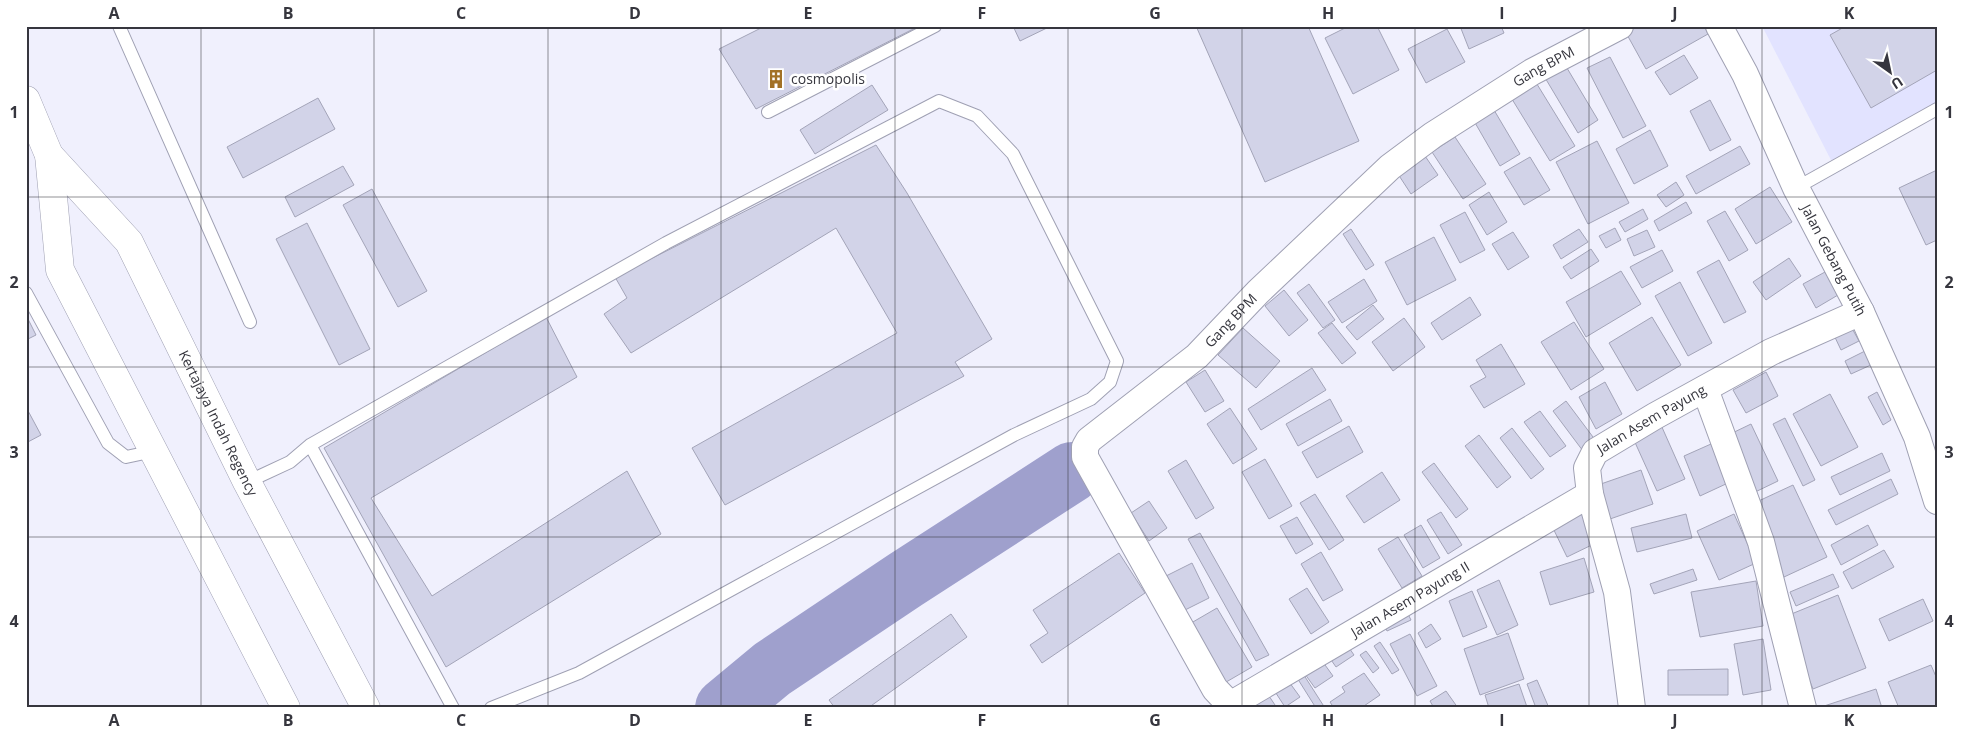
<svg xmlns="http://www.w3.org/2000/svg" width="1963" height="734" font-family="'Open Sans',sans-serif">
<rect width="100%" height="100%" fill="#f0f0fd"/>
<path fill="#e2e3ff" d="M1762 26H1937V102L1832 162Z"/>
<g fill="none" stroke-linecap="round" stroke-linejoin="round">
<path stroke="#9fa0cd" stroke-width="60" d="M725 708 772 669 905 580 1072 472"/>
</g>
<path fill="#d2d3e8" stroke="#a3a4b8" d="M765 26H919L756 109 719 49Z
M1013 26H1051L1020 41Z
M1196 26H1308L1359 141 1265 182Z
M1349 26H1377L1399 70 1353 94 1325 38Z
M1460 26H1501L1504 33 1469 49Z
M1633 26H1704L1708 34 1646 69 1625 31Z
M1846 26H1937V70L1871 108 1830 35Z
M1447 29 1465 62 1426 83 1408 49Z
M1684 55 1698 78 1670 95 1655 72Z
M1610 57 1646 126 1623 138 1587 68Z
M1561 58 1598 120 1578 133 1541 71Z
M1532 76 1575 146 1550 161 1507 91Z
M872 85 888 110 815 154 800 130Z
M318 98 335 129 243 178 227 147Z
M1710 100 1731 140 1710 151 1690 111Z
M1494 110 1520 154 1500 166 1474 121Z
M1650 130 1668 166 1634 184 1616 149Z
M1455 137 1486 184 1463 199 1432 152Z
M1597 141 1629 203 1588 224 1556 162Z
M876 145 907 193 992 339 955 362 964 376 725 505 692 448 897 333 836 228 631 353 604 314 627 298 615 277Z
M1740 146 1750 164 1696 194 1686 176Z
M1423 153 1438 175 1411 194 1396 171Z
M1530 157 1550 190 1524 205 1504 172Z
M343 166 354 185 295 217 285 197Z
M1937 170V240L1926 245 1899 188Z
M1676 182 1684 195 1666 207 1657 195Z
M1770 187 1792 222 1756 244 1735 209Z
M372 189 427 291 398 307 343 205Z
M1489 192 1507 222 1487 235 1469 205Z
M1686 202 1692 213 1659 231 1654 221Z
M1643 209 1648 219 1625 232 1619 222Z
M1725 211 1748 250 1729 261 1707 221Z
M1465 212 1485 250 1460 263 1440 225Z
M307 223 370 349 339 365 276 239Z
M1615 228 1621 240 1606 248 1599 236Z
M1351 229 1374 265 1366 270 1343 234Z
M1579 229 1588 242 1561 259 1553 245Z
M1647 230 1655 247 1634 256 1627 239Z
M1513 232 1529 257 1508 270 1492 244Z
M1434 237 1456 280 1407 305 1385 262Z
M1591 249 1599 261 1571 279 1563 267Z
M1662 250 1673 271 1642 288 1630 267Z
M1789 258 1801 276 1766 300 1753 282Z
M1719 260 1746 312 1724 323 1697 272Z
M1621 271 1641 304 1586 337 1566 302Z
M1825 272 1838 295 1816 308 1803 284Z
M1364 279 1377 301 1342 323 1328 302Z
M1680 282 1712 343 1688 356 1655 296Z
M1309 284 1335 320 1323 328 1297 293Z
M1284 290 1308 320 1289 336 1265 306Z
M1470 297 1481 315 1442 340 1431 323Z
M1373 305 1384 319 1357 340 1346 327Z
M26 315 36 335 26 340Z
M546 317 577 377 371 498 432 596 627 471 661 534 446 667 324 448Z
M1652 317 1681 365 1637 391 1609 343Z
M1404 318 1425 347 1393 371 1372 342Z
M1574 322 1604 369 1571 390 1541 342Z
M1332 323 1356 353 1342 364 1318 333Z
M1849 323 1859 341 1841 350 1832 331Z
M1243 328 1280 361 1256 388 1218 355Z
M1501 344 1525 384 1484 408 1470 386 1486 377 1476 360Z
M1867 350 1873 364 1851 374 1845 361Z
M1312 368 1326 390 1261 430 1248 409Z
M1205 370 1224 401 1205 412 1186 382Z
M1766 372 1778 396 1746 413 1733 390Z
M1605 382 1622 414 1596 429 1579 397Z
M1877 392 1891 420 1883 425 1868 397Z
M1830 394 1858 447 1821 466 1793 414Z
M1330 399 1342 421 1298 446 1286 424Z
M1566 401 1596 441 1583 451 1553 411Z
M26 407 41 435 26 443Z
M1230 408 1257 449 1233 464 1207 424Z
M1540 411 1566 446 1550 457 1524 422Z
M1785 418 1815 480 1803 486 1773 424Z
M1751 424 1778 481 1751 494 1724 437Z
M1661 425 1685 479 1657 491 1633 438Z
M1349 426 1363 452 1317 478 1302 452Z
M1512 428 1544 469 1531 479 1500 438Z
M1479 435 1511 477 1497 488 1465 446Z
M1711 444 1728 483 1700 496 1684 456Z
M1882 453 1890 471 1840 495 1831 477Z
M1265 459 1292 506 1269 519 1242 472Z
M1186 460 1214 508 1196 519 1168 471Z
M1434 463 1468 509 1456 518 1422 472Z
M1641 470 1653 504 1610 519 1598 485Z
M1382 472 1400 500 1364 523 1346 496Z
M1891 479 1898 494 1836 525 1828 510Z
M1793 485 1827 557 1784 577 1750 505Z
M1315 494 1344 540 1329 550 1300 503Z
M1149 501 1167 528 1149 541 1131 513Z
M1585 504 1602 540 1567 557 1550 522Z
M1441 512 1462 545 1448 554 1427 520Z
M1686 514 1692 538 1637 552 1631 528Z
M1734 514 1756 563 1719 580 1697 531Z
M1297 517 1313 544 1296 554 1280 526Z
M1421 525 1440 558 1423 568 1404 535Z
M1868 525 1878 545 1841 565 1831 545Z
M1200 533 1269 655 1256 661 1188 539Z
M1398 537 1422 576 1402 588 1378 549Z
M1884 550 1894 567 1852 589 1843 572Z
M1321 552 1343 590 1323 601 1301 564Z
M1119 553 1145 593 1042 663 1030 645 1048 633 1033 610Z
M1584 558 1594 592 1550 605 1540 572Z
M1192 563 1209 598 1179 613 1162 578Z
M1693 569 1697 580 1654 594 1650 584Z
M1833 574 1839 587 1796 606 1790 592Z
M1499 580 1518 625 1497 635 1477 590Z
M1756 581 1763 626 1700 637 1691 592Z
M1307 588 1329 622 1311 634 1289 599Z
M1472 591 1487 627 1463 637 1449 601Z
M1838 595 1866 668 1813 689 1784 617Z
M1923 599 1933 621 1889 641 1879 619Z
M1217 608 1252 667 1221 685 1186 626Z
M1406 610 1411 620 1387 631 1382 620Z
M951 614 967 637 868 708H835L829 700Z
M1431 624 1441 639 1426 648 1418 633Z
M1508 633 1524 679 1480 695 1464 649Z
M1410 634 1437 686 1417 696 1390 644Z
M1763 639 1771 690 1743 695 1734 644Z
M1345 642 1354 655 1336 667 1327 654Z
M1380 642 1399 670 1392 674 1374 646Z
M1366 651 1379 668 1373 673 1360 655Z
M1320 658 1333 676 1315 688 1302 670Z
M1931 665 1937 679V706L1933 708H1899L1888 682Z
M1300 669 1325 708H1316L1294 673Z
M1728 669V695H1668V670Z
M1364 673 1380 695 1361 708H1334L1330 702 1345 692 1342 687Z
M1284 675 1300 697 1285 707 1270 684Z
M1537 680 1549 708H1536L1527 684Z
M1519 684 1527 707 1489 708 1485 695Z
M1263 687 1277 708H1250Z
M1876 689 1882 708H1818Z
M1446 691 1458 708H1434L1430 701Z"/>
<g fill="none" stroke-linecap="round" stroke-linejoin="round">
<g stroke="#9fa0b3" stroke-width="14">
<path id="service" d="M119 26 250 322
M768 112 935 26
M1796 188 1937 109
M26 293 108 443 126 457 154 451
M310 445 453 708
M247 482 290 462 310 445 666 243 939 101 977 116 1013 154 1117 361 1110 382 1091 399 1014 435 579 673 491 708"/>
</g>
<g stroke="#9fa0b3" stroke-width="28">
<g id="minor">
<path id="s1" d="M1719 26 1745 74 1796 188 1861 312 1917 437 1937 501"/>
<path d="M1705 389 1761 542 1803 708"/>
<path id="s2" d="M1230 705 1590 494"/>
<path id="s3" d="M1233 708 1215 689 1085 457V447L1089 440 1197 356 1258 292 1390 167 1433 135 1532 72 1620 26"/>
<path id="s4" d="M1632 708 1617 592 1590 494 1587 468 1595 452 1655 416 1771 352 1861 312"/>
</g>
</g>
<g stroke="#9fa0b3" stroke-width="29">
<g id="tertiary">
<path d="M26 100 49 155 60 270 286 708"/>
<path id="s5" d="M49 155 129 242 247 482 366 708"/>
</g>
</g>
<use href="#service" stroke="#fff" stroke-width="12"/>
<use href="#minor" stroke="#fff" stroke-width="26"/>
<use href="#tertiary" stroke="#fff" stroke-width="28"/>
</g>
<path fill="none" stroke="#36363e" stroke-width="1" stroke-opacity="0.55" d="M201 26V708M374 26V708M548 26V708M721 26V708M895 26V708M1068 26V708M1242 26V708M1415 26V708M1589 26V708M1762 26V708M26 197H1937M26 367H1937M26 537H1937"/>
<defs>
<g id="building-bare" transform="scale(1.5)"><path d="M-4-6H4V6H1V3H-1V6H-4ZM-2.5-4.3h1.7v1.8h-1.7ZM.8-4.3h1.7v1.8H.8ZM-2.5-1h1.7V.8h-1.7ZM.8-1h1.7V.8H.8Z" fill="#a27126" stroke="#fff" stroke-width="2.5" paint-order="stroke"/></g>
</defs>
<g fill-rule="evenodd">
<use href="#building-bare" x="776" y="79"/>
</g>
<g text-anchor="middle" stroke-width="5" stroke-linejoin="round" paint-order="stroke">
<g font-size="14" fill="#36363e" stroke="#fff">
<text dy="5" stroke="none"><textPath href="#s3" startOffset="901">Gang BPM</textPath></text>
<text dy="5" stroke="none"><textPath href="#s1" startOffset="261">Jalan Gebang Putih</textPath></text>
<text dy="5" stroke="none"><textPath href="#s3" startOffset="496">Gang BPM</textPath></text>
<text dy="5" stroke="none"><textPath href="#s4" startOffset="328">Jalan Asem Payung</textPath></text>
<text dy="5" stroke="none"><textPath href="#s5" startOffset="320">Kertajaya Indah Regency</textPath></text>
<text dy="5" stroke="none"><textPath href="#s2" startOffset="209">Jalan Asem Payung II</textPath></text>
</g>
<g font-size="14" fill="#36363e" stroke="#fff" text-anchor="start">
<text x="791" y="84">cosmopolis</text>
</g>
</g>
<rect width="1963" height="734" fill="none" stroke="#ffffff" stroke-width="55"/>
<g transform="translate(1890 72) rotate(147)" stroke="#ffffff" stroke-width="4" paint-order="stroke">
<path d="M0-4L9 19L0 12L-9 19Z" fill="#36363e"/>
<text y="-8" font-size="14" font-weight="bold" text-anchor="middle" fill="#36363e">U</text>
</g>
<rect x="28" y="28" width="1908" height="678" fill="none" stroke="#36363e" stroke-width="2"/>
<g font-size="16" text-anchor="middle" font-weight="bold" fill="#36363e">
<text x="114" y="19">A</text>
<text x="288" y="19">B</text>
<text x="461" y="19">C</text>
<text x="635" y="19">D</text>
<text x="808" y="19">E</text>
<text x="982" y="19">F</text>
<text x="1155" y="19">G</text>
<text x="1328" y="19">H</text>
<text x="1502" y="19">I</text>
<text x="1675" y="19">J</text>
<text x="1849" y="19">K</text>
<text x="14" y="118">1</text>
<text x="1949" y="118">1</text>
<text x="14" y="288">2</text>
<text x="1949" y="288">2</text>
<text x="14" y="458">3</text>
<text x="1949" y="458">3</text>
<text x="14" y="627">4</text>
<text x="1949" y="627">4</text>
<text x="114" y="726">A</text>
<text x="288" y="726">B</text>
<text x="461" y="726">C</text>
<text x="635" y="726">D</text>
<text x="808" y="726">E</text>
<text x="982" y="726">F</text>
<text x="1155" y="726">G</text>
<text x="1328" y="726">H</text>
<text x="1502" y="726">I</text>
<text x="1675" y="726">J</text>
<text x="1849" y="726">K</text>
</g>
</svg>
